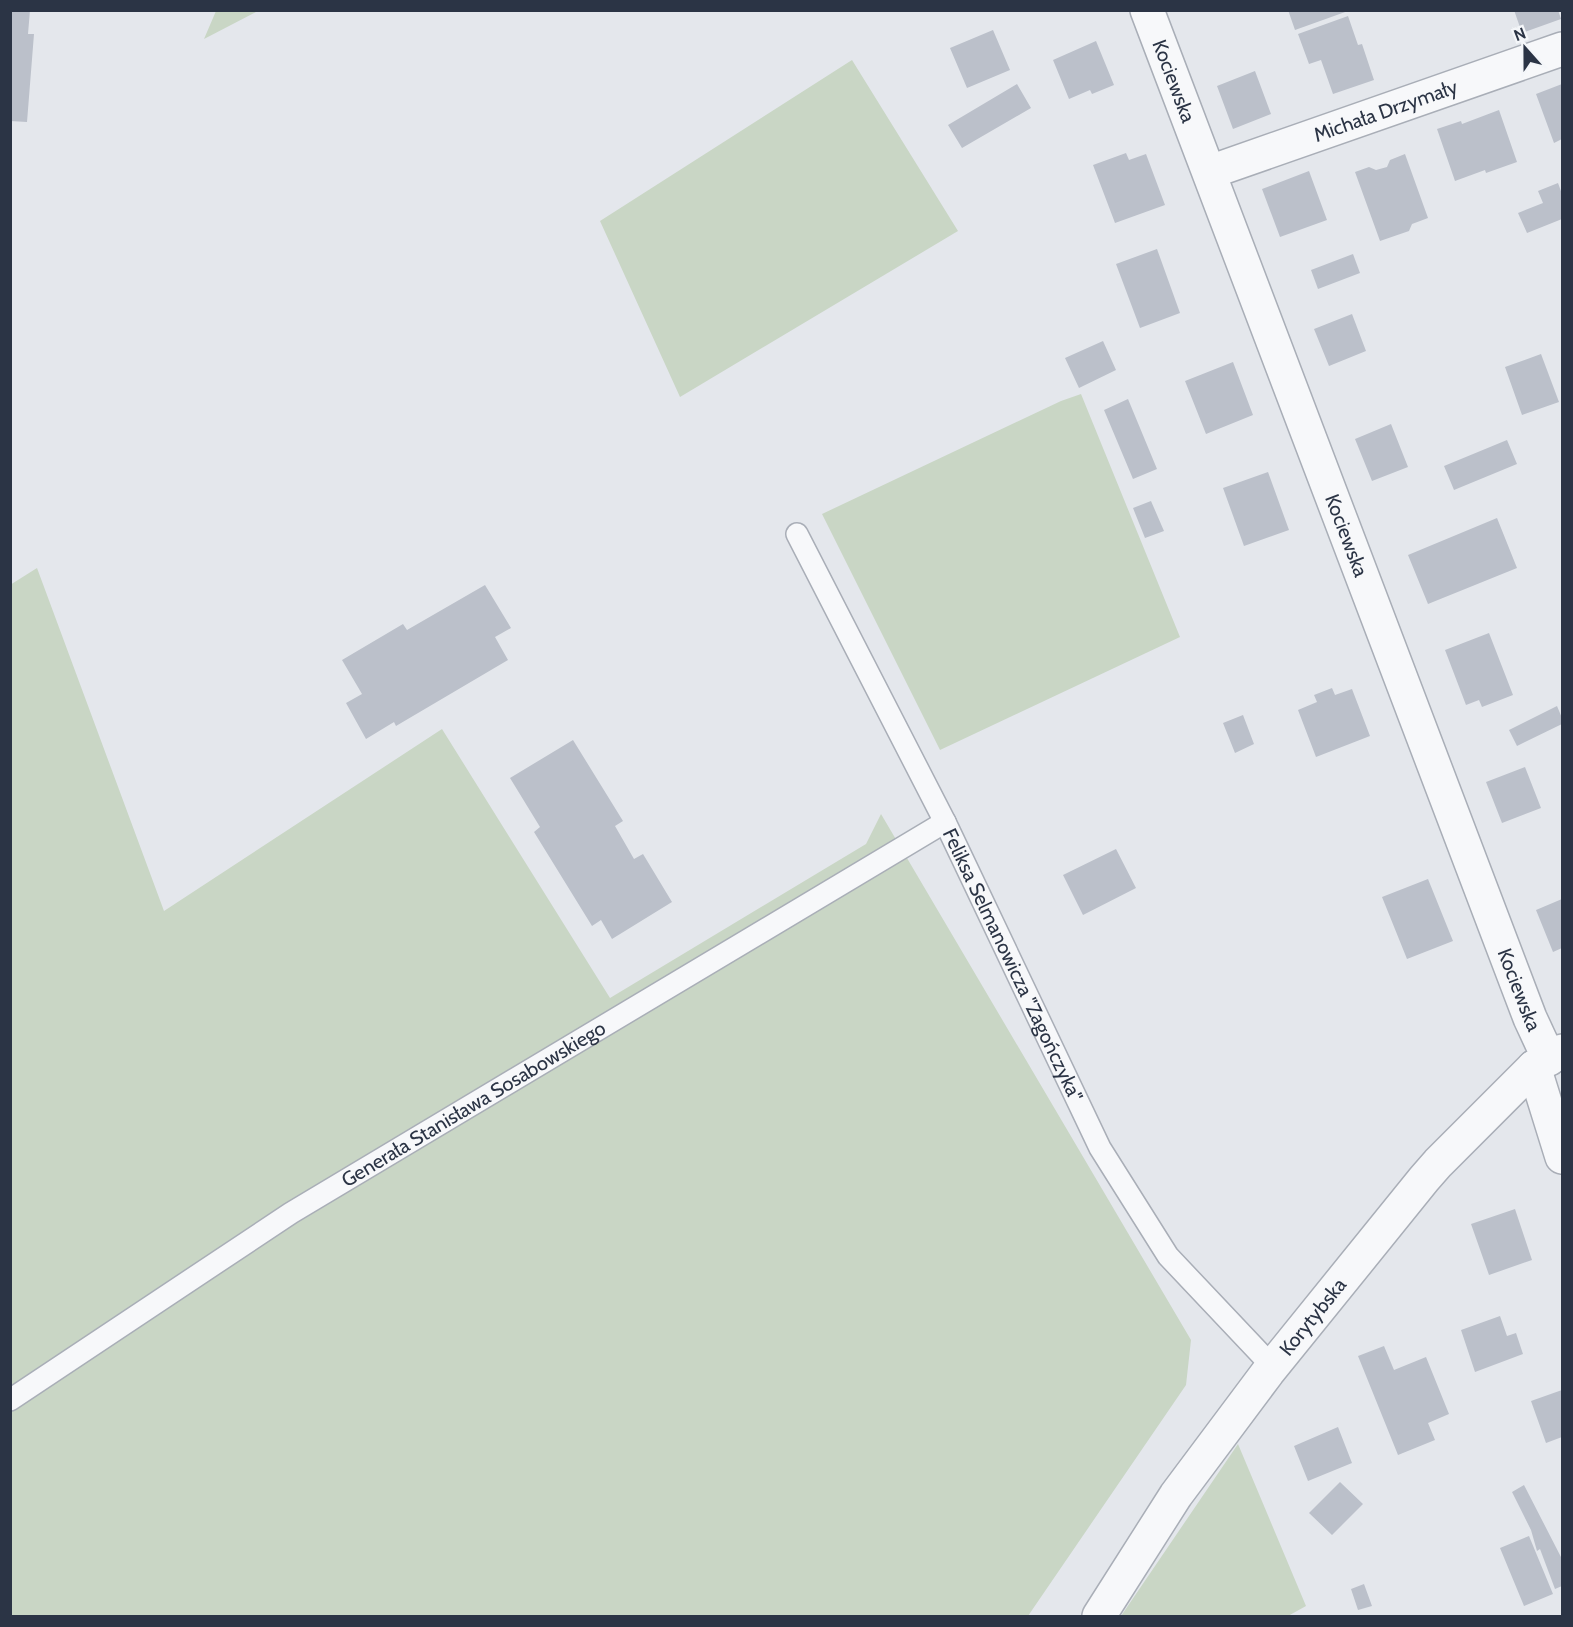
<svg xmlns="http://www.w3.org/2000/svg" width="1573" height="1627" font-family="Cabin,sans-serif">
<rect width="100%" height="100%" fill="#e4e7ec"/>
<path fill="#c9d6c5" d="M216 11V10L258 11 204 39Z
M852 60 958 231 680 397 600 221Z
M1081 394 1180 637 940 750 822 514 1061 401Z
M37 568 164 911 442 729 610 998 866 844 881 814 1191 1340 1186 1385 1028 1616H11L10 585Z
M1238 1444 1306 1606 1288 1616H1121Z"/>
<path fill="#bbc0ca" d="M10 10H30L28 34H34L27 122 10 121Z
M1288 10H1348V11L1295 30Z
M1514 10H1558L1561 19 1522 33Z
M1348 16 1358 45 1362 44 1374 80 1333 94 1321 60 1309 64 1298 34Z
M993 30 1010 70 967 88 950 48Z
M1096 41 1114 85 1092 94 1090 90 1069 99 1053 60Z
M1255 71 1271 114 1233 129 1217 86Z
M1017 84 1031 108 962 148 948 125Z
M1562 84V139L1554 143 1536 94Z
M1499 110 1517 162 1486 173 1485 170 1455 181 1437 129 1461 121 1462 124Z
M1126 153 1129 160 1146 154 1165 205 1115 223 1093 165Z
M1405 154 1428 218 1412 224 1409 231 1380 241 1355 172 1369 167 1376 170 1387 167 1390 160Z
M1309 171 1327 220 1280 237 1262 189Z
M1558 183 1562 194V219L1527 233 1518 213 1543 203 1538 191Z
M1157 249 1180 313 1140 328 1116 264Z
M1353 254 1360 273 1318 289 1311 270Z
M1352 314 1366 351 1329 366 1314 329Z
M1103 341 1116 370 1079 388 1065 358Z
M1541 354 1559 402 1522 415 1505 367Z
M1233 362 1253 415 1206 434 1185 381Z
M1128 399 1157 469 1133 479 1104 410Z
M1391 424 1408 467 1372 481 1355 439Z
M1507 440 1517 464 1454 490 1444 466Z
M1268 472 1289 530 1244 546 1223 488Z
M1151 501 1164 531 1145 538 1133 508Z
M1497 518 1517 568 1428 604 1408 555Z
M485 585 511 628 495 637 508 660 396 726 394 722 366 739 346 703 362 694 342 660 403 624 407 630Z
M1489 633 1513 695 1482 707 1479 700 1466 705 1445 650Z
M1332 688 1335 695 1352 689 1370 736 1316 757 1298 710 1317 702 1314 695Z
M1557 706 1562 718V724L1517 746 1509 730Z
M1243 715 1254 744 1235 753 1223 723Z
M573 740 623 821 615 826 634 859 643 854 672 902 612 939 601 920 592 926 534 832 540 827 510 778Z
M1525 767 1541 808 1502 823 1486 782Z
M1116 849 1136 888 1083 915 1063 875Z
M1428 879 1453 941 1407 959 1382 897Z
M1562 899V948L1553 952 1536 910Z
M1515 1209 1532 1260 1489 1275 1471 1224Z
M1500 1316 1507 1336 1516 1333 1523 1354 1475 1372 1461 1330Z
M1384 1346 1394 1370 1426 1357 1449 1414 1428 1423 1435 1440 1398 1455 1358 1356Z
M1562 1390V1437L1546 1443 1531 1401Z
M1338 1427 1352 1463 1308 1481 1294 1446Z
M1340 1482 1363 1504 1332 1535 1309 1513Z
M1524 1485 1562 1559V1586L1555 1589 1540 1549 1537 1551 1531 1530 1512 1492Z
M1529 1536 1553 1594 1524 1606 1500 1548Z
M1364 1584 1372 1606 1358 1610 1351 1589Z"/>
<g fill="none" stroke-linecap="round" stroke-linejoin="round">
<g stroke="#a9aeb7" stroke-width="24">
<g id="lane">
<path id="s1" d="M797 534 945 822 1100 1148 1168 1256 1272 1366"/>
<path id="s2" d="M10 1400 291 1213 945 822"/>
</g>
</g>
<g stroke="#a9aeb7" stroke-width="36">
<g id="street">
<path id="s3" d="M1147 10 1530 1018 1549 1059"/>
<path id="s4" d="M1210 172 1562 49"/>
<path d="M1534 1067 1562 1157"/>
<path id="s5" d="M1099 1616 1176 1495 1268 1372 1424 1179 1438 1163 1534 1067 1562 1051"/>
</g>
</g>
<use href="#lane" stroke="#f7f8fa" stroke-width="21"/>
<use href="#street" stroke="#f7f8fa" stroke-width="33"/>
</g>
<g text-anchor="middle" stroke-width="4.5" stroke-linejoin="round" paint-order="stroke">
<g font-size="20" fill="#2b3445" stroke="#f4f6f9">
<text dy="7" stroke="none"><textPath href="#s3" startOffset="76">Kociewska</textPath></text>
<text dy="7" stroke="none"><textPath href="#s4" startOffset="186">Michała Drzymały</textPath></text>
<text dy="7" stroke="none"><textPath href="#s3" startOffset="562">Kociewska</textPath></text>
<text dy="7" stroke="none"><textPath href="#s1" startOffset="482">Feliksa Selmanowicza "Zagończyka"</textPath></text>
<text dy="7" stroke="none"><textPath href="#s3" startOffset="1048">Kociewska</textPath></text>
<text dy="7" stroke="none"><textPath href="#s2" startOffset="550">Generała Stanisława Sosabowskiego</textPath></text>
<text dy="7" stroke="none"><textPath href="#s5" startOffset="368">Korytybska</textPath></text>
</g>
</g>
<rect width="1573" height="1627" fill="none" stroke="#2b3445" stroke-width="24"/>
<g transform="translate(1525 48) rotate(339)" stroke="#f4f6f9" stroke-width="4.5" paint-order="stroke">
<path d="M0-4.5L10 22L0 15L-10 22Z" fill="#2b3445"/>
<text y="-9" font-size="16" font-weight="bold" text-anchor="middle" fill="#2b3445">N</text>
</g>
</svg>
